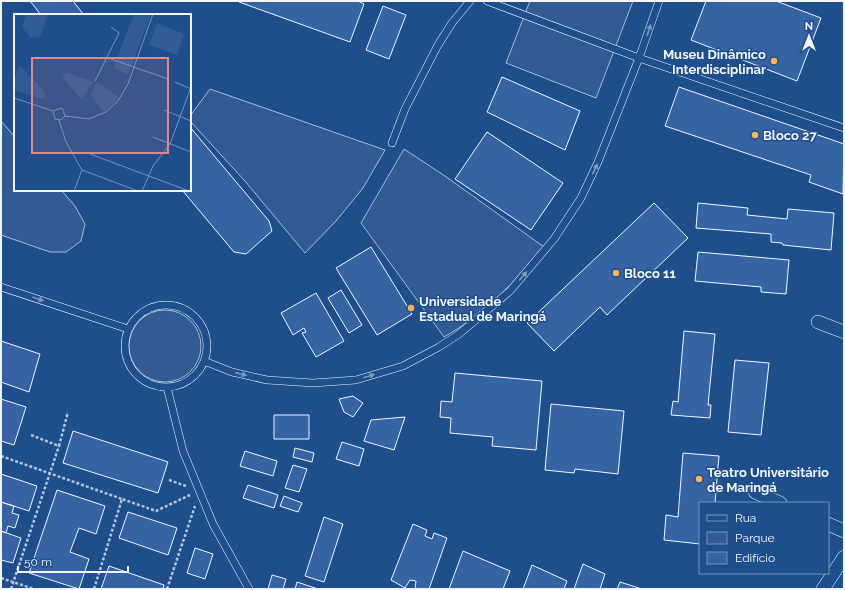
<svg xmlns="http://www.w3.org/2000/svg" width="845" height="590" font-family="Raleway,sans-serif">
<rect width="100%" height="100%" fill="#1f4e8c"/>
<path fill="#305b95" stroke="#a8bbd7" d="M530 1H633L596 98 506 63Z
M210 89 385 150 363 188 336 221 305 253 244 180 190 121V116Z
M1 121 15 137V190H61L75 206 85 224 81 241 66 252H50L1 235Z
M404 149 445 176 544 247C517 280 482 316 444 337L361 223Z
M129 346a36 36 0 1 1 72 0a36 36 0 1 1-72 0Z"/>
<path fill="#3563a3" stroke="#f2f6ff" d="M30 1H73L84 15H41Z
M240 1H358L364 4 350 42 239 2Z
M706 1H776L821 18 797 81 691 40Z
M383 6 406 15 389 59 366 50Z
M502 77 580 111 565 150 487 112Z
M679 87 844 144 843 194 809 182 811 175 665 126Z
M190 127 269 221 272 231 246 254 234 252 182 190H190Z
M487 132 563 183 531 230 455 179Z
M654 203 688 238 607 315 600 307 554 351 527 323Z
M698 203 748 208 747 215 787 219 788 209 834 213 831 250 783 245 782 243 771 242V234L696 228Z
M371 247 412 314 377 335 336 268Z
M698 252 789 260 786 294 761 292V287L695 281Z
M341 290 362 325 349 333 328 298Z
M316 293 344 341 316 357 302 333 306 332 304 328 293 335 281 313Z
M684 331 715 334 708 405H711L710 418 671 415 673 401 678 402Z
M1 341 40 354 29 392 1 382Z
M735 360 769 363 761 435 728 432Z
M455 373 542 381 536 450 492 446 493 437 450 433 451 418 440 417 441 401 452 402Z
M353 396 363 403 353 417 344 412 339 399Z
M1 399 26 407 14 445 1 441Z
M551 404 624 411 618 474 575 469 574 473 545 470Z
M274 415H309V439H274Z
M405 417 394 450 364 441 371 420Z
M73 431 168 462 158 493 63 463Z
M342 442 364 449 359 466 336 459Z
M295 448 314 453 312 462 293 457Z
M245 451 277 461 273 476 240 466Z
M683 453 719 456 715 503H700V544L664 540 666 515 678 517Z
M293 465 307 469 299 492 285 488Z
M1 474 37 486 29 511 1 502Z
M248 485 278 495 274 508 243 498Z
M57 490 105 506 96 534 79 528 70 552 89 559 79 589 29 573Z
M284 496 302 503 298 512 280 506Z
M1 502 14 506 12 513 19 515 15 528 8 526 6 533 1 531Z
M128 512 177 528 168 555 119 538Z
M324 517 343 524 324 582 305 576Z
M413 524 427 530 425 536 432 539 434 533 447 538 429 589H415L416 581 410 580 405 588 391 580Z
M1 531 21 538 13 563 1 560Z
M195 548 213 554 205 579 187 573Z
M463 551 510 571 503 589H449Z
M583 564 605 574 600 589H574Z
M532 565 567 581 564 589H523Z
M109 566 164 585 163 589H101Z
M272 575 286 579 283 589H268Z
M297 582 318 589H295Z
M620 582 642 589H617Z"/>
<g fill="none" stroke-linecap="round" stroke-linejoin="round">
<g stroke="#f2f6ff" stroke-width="8">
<path id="lane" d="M487 1 639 58 844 128
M392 143 405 109 438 45 452 23 470 1
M1 287 128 329
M125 346a41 41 0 1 1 82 0a41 41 0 1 1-82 0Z
M204 361 232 372 267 380 313 383 356 380 403 366 439 347 459 334 510 291 554 239 581 198 598 162 639 58 659 1
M167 387 183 451 213 524 249 589"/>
</g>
<g stroke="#f2f6ff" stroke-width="14">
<path id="street" d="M818 322 844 332
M755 492 780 503
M828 524 844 531
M823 589 844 557"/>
</g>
<path stroke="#b3c4dc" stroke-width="2.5" stroke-dasharray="3 2" stroke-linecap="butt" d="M31 435 59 446 68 412
M1 456 122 499
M169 480 186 486
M1 578 34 589
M11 589 59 446
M94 589 122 499 156 511 190 495
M167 589 195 506"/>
<use href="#lane" stroke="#1f4e8c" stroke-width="7"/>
<use href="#street" stroke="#1f4e8c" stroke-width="13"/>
</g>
<defs><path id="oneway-solid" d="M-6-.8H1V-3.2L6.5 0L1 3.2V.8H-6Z"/></defs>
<g fill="#7e9ac0">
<use href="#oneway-solid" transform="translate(649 30) rotate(-71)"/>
<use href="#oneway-solid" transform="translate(595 169) rotate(-64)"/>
<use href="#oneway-solid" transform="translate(523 276) rotate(-49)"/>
<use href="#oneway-solid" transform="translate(38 299) rotate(19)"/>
<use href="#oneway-solid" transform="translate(241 374) rotate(13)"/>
<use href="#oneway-solid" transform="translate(369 376) rotate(-17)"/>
</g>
<g fill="#ffb74d" stroke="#1f4e8c" stroke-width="1.5">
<circle cx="774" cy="61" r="4"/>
<circle cx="755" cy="135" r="4"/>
<circle cx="616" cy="273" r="4"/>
<circle cx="411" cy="308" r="4"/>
<circle cx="699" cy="479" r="4"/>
</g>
<g text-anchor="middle" stroke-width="3" stroke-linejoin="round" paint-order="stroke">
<g font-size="13" font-weight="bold" fill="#f2f6ff" stroke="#1f4e8c" text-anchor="start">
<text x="766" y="59" text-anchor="end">Museu Dinâmico<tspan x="766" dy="15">Interdisciplinar</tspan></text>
<text x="763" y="140">Bloco 27</text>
<text x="624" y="278">Bloco 11</text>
<text x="419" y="306">Universidade<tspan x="419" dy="15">Estadual de Maringá</tspan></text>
<text x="707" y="477">Teatro Universitário<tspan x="707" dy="15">de Maringá</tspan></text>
</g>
</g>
<g transform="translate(14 14)">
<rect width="177" height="177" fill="#1f4e8c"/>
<path d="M12 0H34L26 24 16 23 8 13ZM120 0H137L114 60 99 54ZM143 9 170 20 163 41 135 31ZM6 51 30 77 32 80 29 85 0 76V65ZM52 58 80 68 67 85 48 63ZM83 68 106 84 90 98 76 80Z" fill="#305b95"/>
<path fill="none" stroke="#7391ba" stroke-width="1" d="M94 44 154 65M81 67 105 19 97 13M161 68 177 75M0 84 39 97M150 96 177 107M39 97 41 105 47 106 51 102M39 97 48 94 51 102M51 102 75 105 92 98 104 87 114 70 139 0M45 106 52 128 68 156M139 123 177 138M76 140 175 177M68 156 124 177M60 177 68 156M128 177 139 152 156 130 177 73"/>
<path fill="#e38589" fill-opacity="0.15" stroke="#e38589" stroke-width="2" d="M18 44H154V139H18Z"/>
<rect width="177" height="177" fill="none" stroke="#f2f6ff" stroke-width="2"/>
</g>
<rect width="845" height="590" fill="none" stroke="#f2f6ff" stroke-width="4"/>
<rect x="699" y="502" width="130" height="72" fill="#1f4e8c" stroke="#7391ba"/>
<rect x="707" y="515" width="20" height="6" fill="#1f4e8c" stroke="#7391ba"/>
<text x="735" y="522" font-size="12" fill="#f2f6ff">Rua</text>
<rect x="707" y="532" width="20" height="12" fill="#305b95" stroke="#7391ba"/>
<text x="735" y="542" font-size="12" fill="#f2f6ff">Parque</text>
<rect x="707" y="552" width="20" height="12" fill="#3563a3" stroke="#7391ba"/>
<text x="735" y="562" font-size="12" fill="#f2f6ff">Edifício</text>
<g transform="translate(809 36)" stroke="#1f4e8c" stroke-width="3" paint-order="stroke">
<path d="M0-3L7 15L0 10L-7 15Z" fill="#f2f6ff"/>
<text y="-6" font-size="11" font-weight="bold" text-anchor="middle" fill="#f2f6ff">N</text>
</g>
<path d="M18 566v6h110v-6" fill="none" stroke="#f2f6ff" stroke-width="2"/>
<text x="24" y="566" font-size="12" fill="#f2f6ff" stroke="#1f4e8c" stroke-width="3" paint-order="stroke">50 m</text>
</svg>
